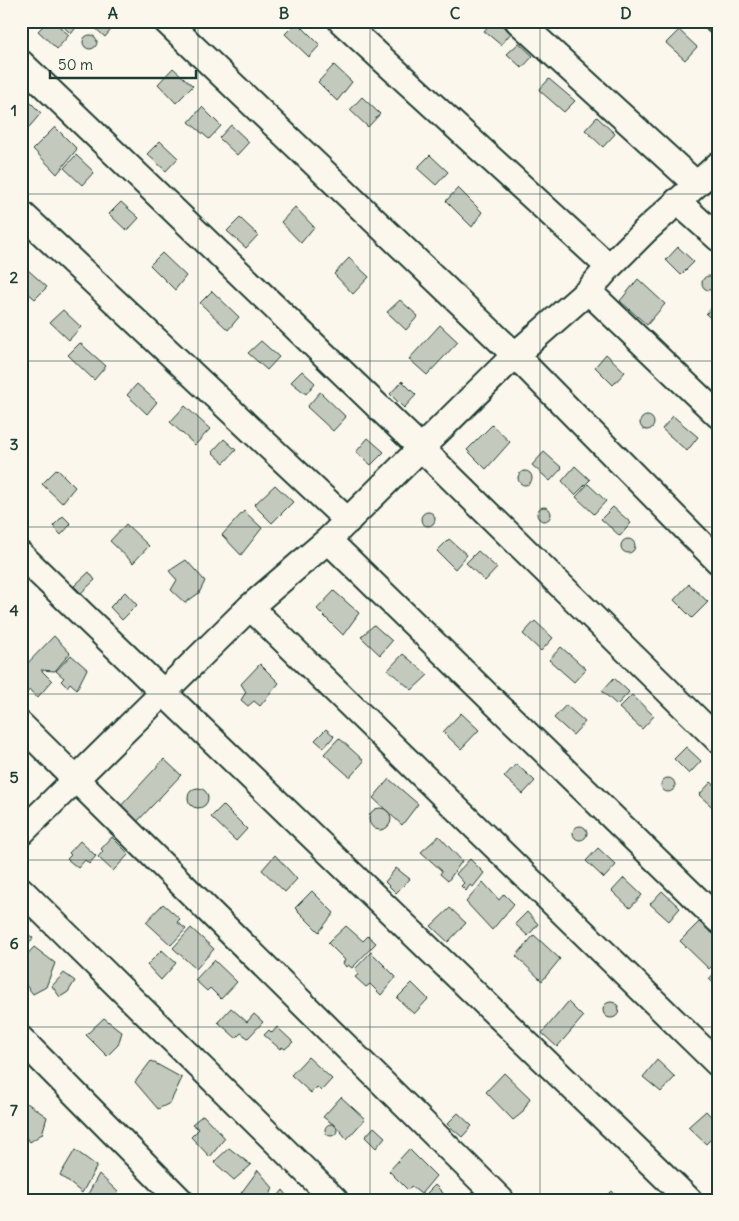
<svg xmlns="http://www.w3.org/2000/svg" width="739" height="1221" font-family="Delius,sans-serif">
<rect width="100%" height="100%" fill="#fbf7ec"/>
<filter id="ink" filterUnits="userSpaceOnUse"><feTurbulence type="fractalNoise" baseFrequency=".02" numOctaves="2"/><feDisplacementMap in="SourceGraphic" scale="10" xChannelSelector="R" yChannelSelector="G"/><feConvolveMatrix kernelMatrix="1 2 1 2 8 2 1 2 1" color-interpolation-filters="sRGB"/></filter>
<g filter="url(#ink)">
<path fill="#c4c9be" stroke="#1f3d34" d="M48 21H53L69 35 57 49 38 31Z
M58 21H81L71 34Z
M93 21H109L114 26 105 37 91 24Z
M493 21H498L511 33 501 45 484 31Z
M644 21H663L654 30Z
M297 22 320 45 309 57 285 34Z
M679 30 697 47 685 60 666 43Z
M83 42a7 7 0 1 1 14 0a7 7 0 1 1-14 0Z
M519 43 533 56 522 68 507 54Z
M334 65 352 82 337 101 318 82Z
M173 68 193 86 176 103 158 84Z
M549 79 575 101 564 112 539 90Z
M21 93 41 113 25 132 21 129Z
M362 97 380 114 368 127 350 110Z
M202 107 221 126 209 139 189 122Z
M597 117 615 134 603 147 585 130Z
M231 125 249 142 237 155 219 138Z
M55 127 77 149 57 174 33 149Z
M160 141 178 158 166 171 147 154Z
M76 155 94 172 82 185 64 168Z
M430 155 448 172 436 185 417 168Z
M458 188 482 212 472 227 446 201Z
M121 202 139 218 127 231 109 214Z
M295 207 314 227 301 243 281 222Z
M240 218 258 235 246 248 227 231Z
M678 247 694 262 681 275 666 260Z
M162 253 186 276 175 290 150 265Z
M349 258 369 277 353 294 334 274Z
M28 270 47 287 35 299 21 287V277Z
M702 283a7 7 0 1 1 14 0a7 7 0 1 1-14 0Z
M638 279 665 304 647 325 620 301Z
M212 291 239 317 228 330 200 303Z
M400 300 418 316 406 330 387 312Z
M718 301V325L706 314Z
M63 310 81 327 69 340 50 322Z
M440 325 458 342 427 375 409 359Z
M261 341 279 357 267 370 248 353Z
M80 343 106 366 94 380 68 355Z
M606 354 625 372 613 385 595 367Z
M302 371 315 383 306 394 291 382Z
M402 381 416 395 404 408 390 394Z
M137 384 157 402 147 414 127 395Z
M320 392 346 417 333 431 307 407Z
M185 406 210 429 195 445 170 422Z
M673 416 698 437 687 451 662 429Z
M640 423a7 7 0 1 1 14 0a7 7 0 1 1-14 0Z
M492 425 510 442 486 469 467 450Z
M368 438 384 452 371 465 356 452Z
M224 439 236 450 224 463 212 452Z
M544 452 562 468 550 481 532 465Z
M575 466 590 480 575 495 562 481Z
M57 469 75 487 62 503 42 484Z
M518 478a7 7 0 1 1 14 0a7 7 0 1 1-14 0Z
M588 484 606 501 594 514 576 497Z
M275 485 293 502 272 523 254 505Z
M613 507 631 523 620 536 601 519Z
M537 514a7 7 0 1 1 14 0a7 7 0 1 1-14 0Z
M244 511 262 528 241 555 222 535Z
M421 519a7 7 0 1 1 14 0a7 7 0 1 1-14 0Z
M63 516 71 524 61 535 53 526Z
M126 524 149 546 133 563 110 541Z
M449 539 467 555 455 569 437 551Z
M621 546a7 7 0 1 1 14 0a7 7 0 1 1-14 0Z
M478 551 497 568 485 581 466 563Z
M186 560 205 581 199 593 185 603 171 590 177 580 169 571Z
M89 572 95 580 81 593 74 586Z
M689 584 708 602 692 618 674 600Z
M334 591 359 613 343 635 317 609Z
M125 592 137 605 122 620 110 607Z
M535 621 553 638 541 651 523 634Z
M374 625 392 641 380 655 361 637Z
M54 636 70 653 55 671 41 670 52 681 37 698 30 690 26 693 21 689V670Z
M561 647 586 669 574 682 549 660Z
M403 654 428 675 412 690 388 670Z
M71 655 87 669 77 689 70 683 67 687 61 681 64 678 56 671Z
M260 664 279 683 260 706 254 701 248 706 241 700 246 692 241 684Z
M614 678 629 692 617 705 602 691Z
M632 695 654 716 642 729 619 708Z
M566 705 585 722 573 735 554 718Z
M461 713 479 730 461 749 443 732Z
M326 729 334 736 324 748 315 740Z
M339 738 364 761 350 777 324 754Z
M686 747 701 761 689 774 674 759Z
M164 759 181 775 135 824 119 808Z
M516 764 535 781 523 794 504 777Z
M661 785a7 7 0 1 1 14 0a7 7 0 1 1-14 0Z
M389 779 418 804 402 825 373 798Z
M711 782 718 788V812L699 795Z
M188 798a10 10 0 1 1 20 0a10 10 0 1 1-20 0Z
M223 805 247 829 236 841 211 817Z
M369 819a11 11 0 1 1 22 0a11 11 0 1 1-22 0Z
M573 833a7 7 0 1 1 14 0a7 7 0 1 1-14 0Z
M439 836 462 861 448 881 440 874 442 871 421 852Z
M112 837 129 854 113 871 98 857 103 851 101 849Z
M80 841 96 856 89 864 85 860 78 868 67 859 71 855 69 853Z
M598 848 616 865 604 878 586 861Z
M275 855 297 879 285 892 262 870Z
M470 859 484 873 473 887 470 885 466 891 461 886 464 883 456 874Z
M396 868 410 879 396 893 385 882Z
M624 878 642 895 630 908 612 891Z
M483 882 499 900 504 894 514 904 492 930 466 902Z
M312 891 334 913 319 932 295 908Z
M662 891 680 908 669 921 650 904Z
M163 904 180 919 177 922 186 929 171 945 146 922Z
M450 908 466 923 448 942 431 926Z
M527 912 538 924 528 936 515 924Z
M699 922 718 938V960L709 969 680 941Z
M346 926 363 941 368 936 376 943 352 968 348 965 346 967 343 963 345 960 328 943Z
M191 928 214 949 196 969 173 948Z
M21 929 33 938 21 955Z
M534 935 560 959 542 981 516 956Z
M34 947 55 963 46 987 33 994 21 979V961Z
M162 950 176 963 161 980 147 965Z
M371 952 396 977 381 995 370 984 366 987 355 977 359 974 355 969Z
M214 960 237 982 221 999 210 988 207 991 195 980Z
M718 969V987L709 979Z
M64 973 75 981 68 992 60 997 52 986Z
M412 983 428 999 414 1014 397 998Z
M568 1002 583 1017 557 1047 542 1033Z
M603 1010a8 8 0 1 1 16 0a8 8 0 1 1-16 0Z
M231 1008 247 1022 254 1014 263 1022 248 1038 241 1033 236 1038 218 1022Z
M104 1018 122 1032 118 1045 107 1056 86 1035Z
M277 1027 293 1042 285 1049 282 1047 280 1049 264 1035 269 1030 272 1033Z
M308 1057 332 1079 321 1091 317 1087 311 1093 291 1075Z
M657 1060 675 1077 661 1092 643 1077Z
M151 1061 182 1078 170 1103 158 1109 135 1082Z
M504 1073 530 1098 522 1113 513 1120 486 1092Z
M341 1097 365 1119 347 1139 336 1126 323 1117Z
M27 1103 47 1117 42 1134 30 1142 21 1132V1110Z
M706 1111 718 1124V1132L706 1144 688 1127Z
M458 1113 472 1126 462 1137 447 1124Z
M203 1115 225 1138 210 1157 191 1137 199 1129 192 1124Z
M325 1130a6 6 0 1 1 12 0a6 6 0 1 1-12 0Z
M374 1127 385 1137 376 1148 365 1137Z
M229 1148 251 1165 234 1180 214 1162Z
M409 1149 436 1176 421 1194 411 1186 408 1190 389 1171Z
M75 1150 97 1166 82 1193 60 1175Z
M258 1170 273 1188 268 1200H236Z
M99 1174 119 1193 113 1200H81L88 1194Z
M435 1185 448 1198 446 1200H425L423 1197Z
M283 1190 291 1200H275Z
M612 1191 620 1200H603Z"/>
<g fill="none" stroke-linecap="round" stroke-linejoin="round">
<g stroke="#1f3d34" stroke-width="29">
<path id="minor" d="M166 21 515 355 718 561
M341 21 609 267
M518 21 696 184
M717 21 718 22
M21 63 421 448 718 740
M677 201 718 238
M21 213 348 521
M588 291 718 415
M328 540 718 920
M21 555 689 1200
M250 607 718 1064
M21 725 501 1200
M21 833 250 607 328 540 515 355 588 291 609 267 645 231 718 165
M21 890 335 1200
M21 1039 180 1200"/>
</g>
<use href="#minor" stroke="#fbf7ec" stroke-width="25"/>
</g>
</g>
<path fill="none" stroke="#1f3d34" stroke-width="1" stroke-opacity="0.55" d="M198 21V1200M370 21V1200M540 21V1200M21 194H718M21 361H718M21 527H718M21 694H718M21 860H718M21 1027H718"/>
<rect width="739" height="1221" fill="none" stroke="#fbf7ec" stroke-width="55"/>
<path d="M50 70v8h146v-8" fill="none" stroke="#1f3d34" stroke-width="2.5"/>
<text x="58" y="70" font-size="15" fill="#1f3d34" stroke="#fbf7ec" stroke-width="4" paint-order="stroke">50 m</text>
<rect x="28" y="28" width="684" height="1166" fill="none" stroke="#1f3d34" stroke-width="2"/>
<g font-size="16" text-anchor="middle" font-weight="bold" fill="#1f3d34">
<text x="113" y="19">A</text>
<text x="284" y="19">B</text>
<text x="455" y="19">C</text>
<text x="626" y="19">D</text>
<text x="14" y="116">1</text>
<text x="14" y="283">2</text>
<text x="14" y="450">3</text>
<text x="14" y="616">4</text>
<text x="14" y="783">5</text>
<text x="14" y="949">6</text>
<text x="14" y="1116">7</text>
</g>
</svg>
